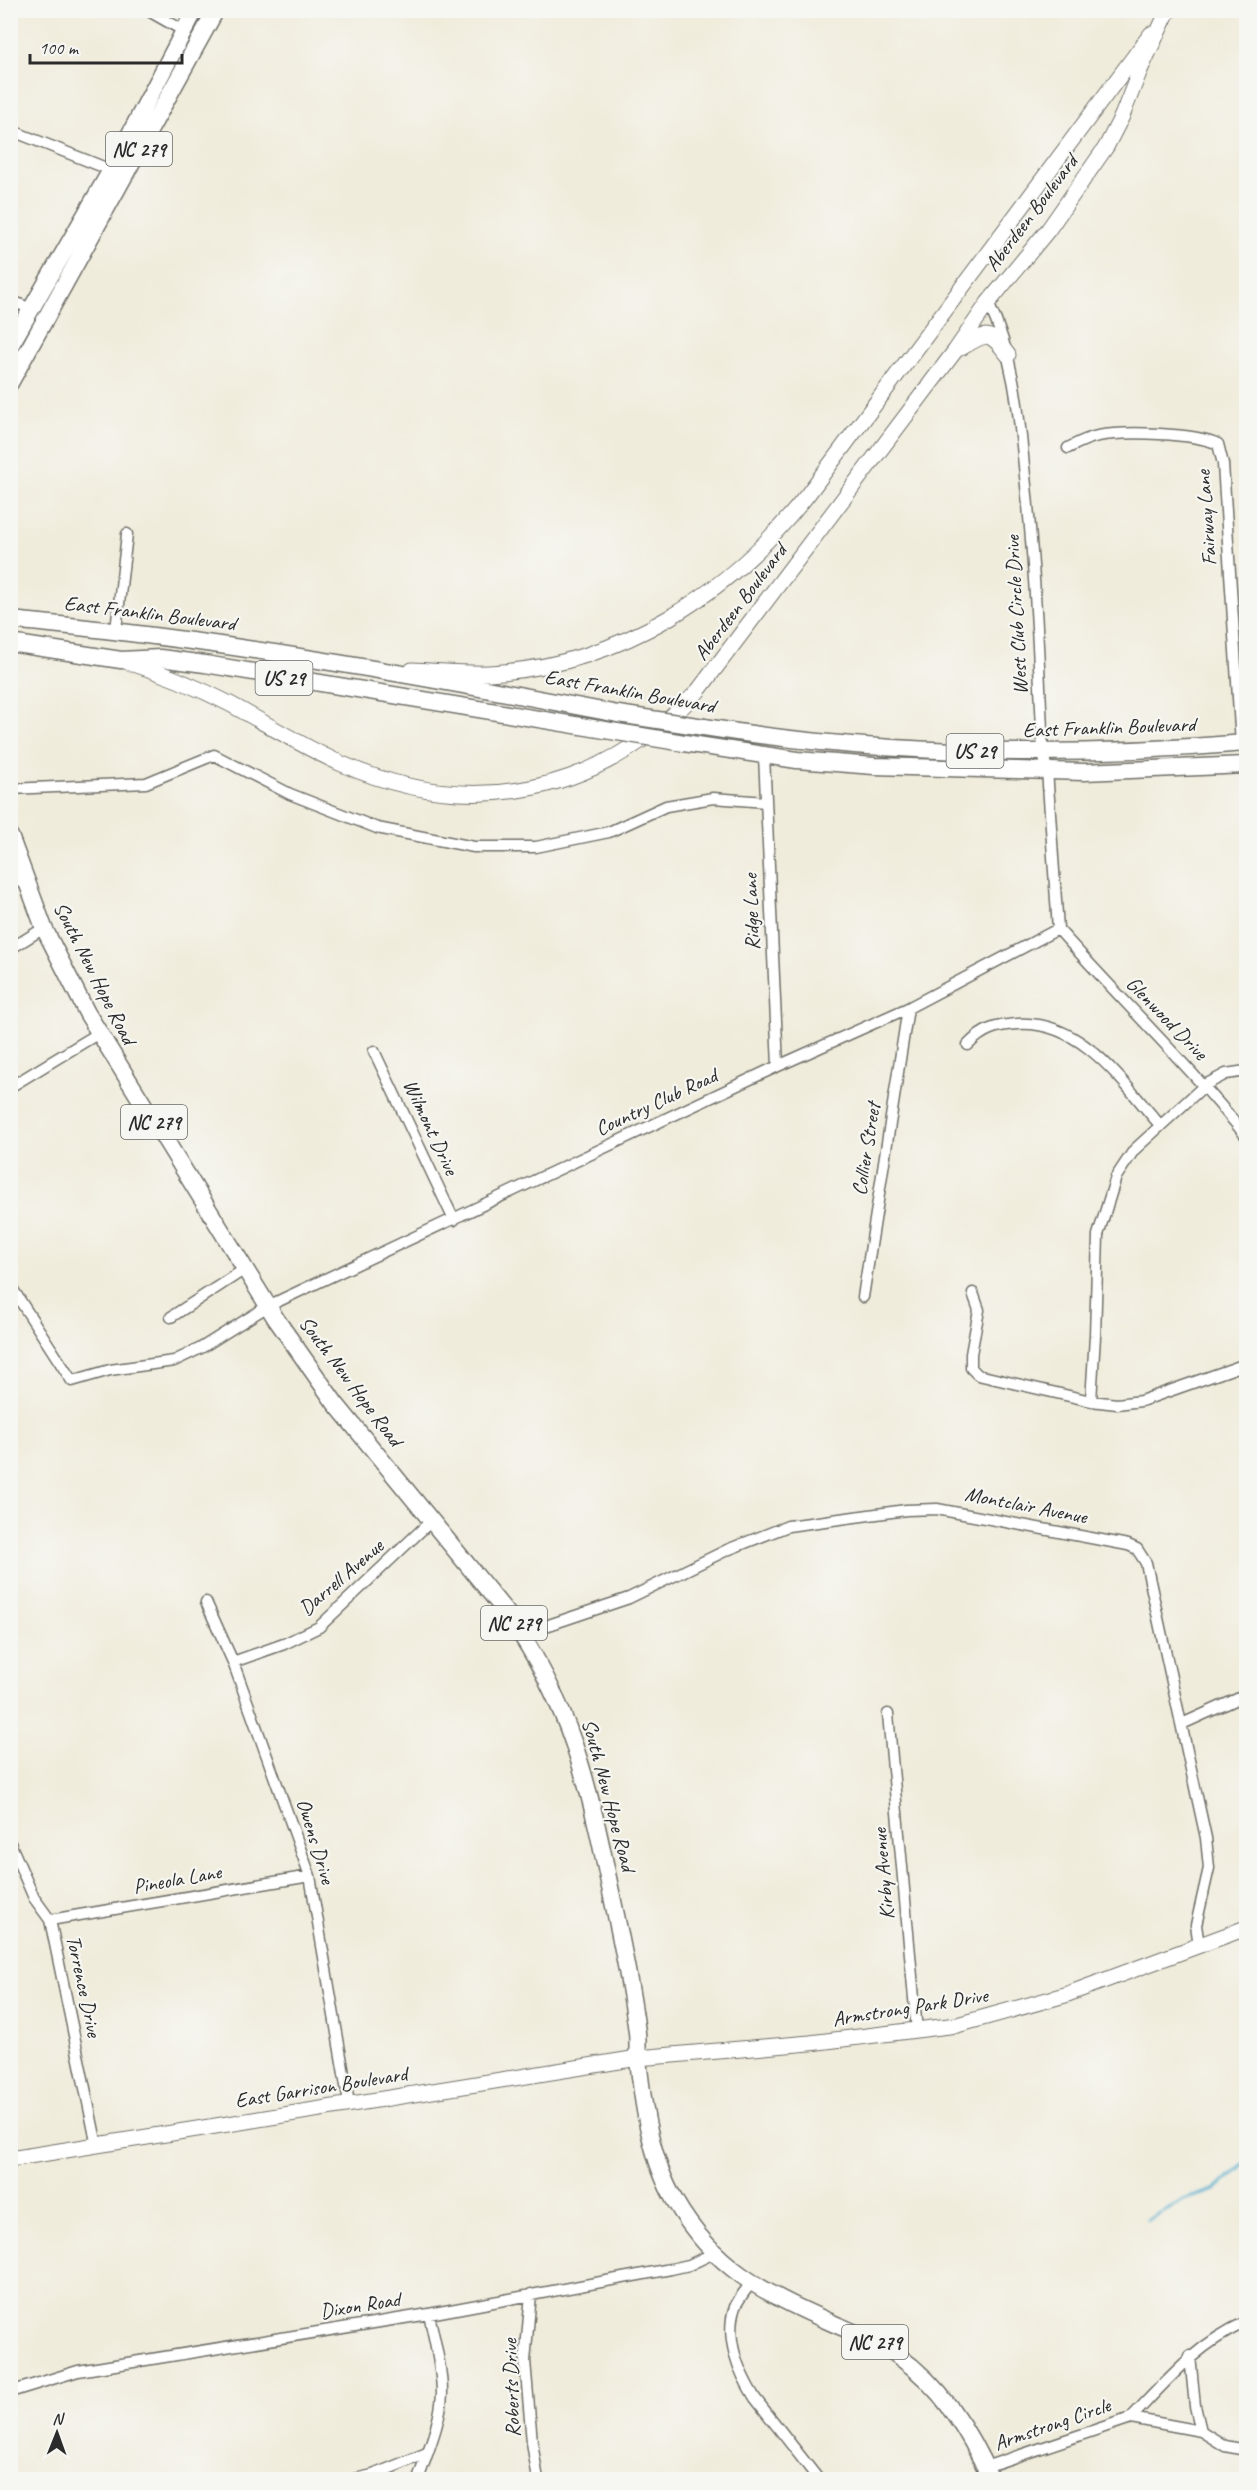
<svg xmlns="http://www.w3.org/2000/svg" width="1257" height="2490" font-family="Caveat,sans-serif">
<rect width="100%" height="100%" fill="#f6f6f2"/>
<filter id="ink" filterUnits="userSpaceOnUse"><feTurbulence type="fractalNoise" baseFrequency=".0167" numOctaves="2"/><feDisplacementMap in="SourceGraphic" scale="12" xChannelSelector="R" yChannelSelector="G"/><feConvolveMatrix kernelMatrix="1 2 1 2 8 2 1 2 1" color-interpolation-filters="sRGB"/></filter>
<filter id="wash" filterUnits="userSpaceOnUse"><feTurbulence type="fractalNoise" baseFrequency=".008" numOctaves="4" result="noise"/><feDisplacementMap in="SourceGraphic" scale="24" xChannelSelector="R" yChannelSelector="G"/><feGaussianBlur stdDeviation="1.35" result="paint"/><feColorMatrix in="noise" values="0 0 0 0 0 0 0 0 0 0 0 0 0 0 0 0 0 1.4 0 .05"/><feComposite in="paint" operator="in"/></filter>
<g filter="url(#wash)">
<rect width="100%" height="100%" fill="#f0ecdb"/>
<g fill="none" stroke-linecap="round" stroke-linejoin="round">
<path stroke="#51aecf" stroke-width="3" d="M1147 2220 1184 2200 1214 2190 1246 2163"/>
</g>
</g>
<g filter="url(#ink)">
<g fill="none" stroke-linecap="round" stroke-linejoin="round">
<g stroke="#706f69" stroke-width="13">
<path id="minor" d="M147 10 184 31
M10 130 111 170
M10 300 31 309
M988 303C1015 357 1019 416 1025 476 1035 568 1039 660 1043 753L1047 770 1058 929
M1068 448C1078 443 1087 438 1098 436 1125 431 1195 433 1218 444L1223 464 1241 744
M116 630 127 534
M764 755 778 1066
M10 789 146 783 214 755 290 794 377 828 474 847H536L609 832 666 806 713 798 766 802
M10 878 26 884
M1058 929C1120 999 1188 1064 1246 1136
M10 949 44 928
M968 1045C983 1029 997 1025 1018 1024 1082 1020 1122 1082 1160 1125
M374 1051 454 1220
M10 1087 99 1033
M10 1285 72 1381 110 1370 174 1361 201 1348 268 1306 778 1066 908 1008 1058 929
M973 1293 979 1310 971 1354V1368L978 1375 1091 1401 1117 1404 1141 1401 1246 1364
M863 1297 908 1008
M171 1317 245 1269
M1091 1401 1095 1336 1098 1235 1116 1177 1134 1150 1205 1085 1226 1074 1246 1071
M206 1602 233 1662 310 1876 349 2103
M522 1634 629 1598 727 1550 788 1526 906 1510 937 1509 1128 1545 1137 1549 1146 1563 1206 1838 1209 1868 1196 1925 1199 1945
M233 1662 284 1644 319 1627 431 1521
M888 1714 917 2031
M1182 1724 1246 1695
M10 1843 34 1898 50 1920 97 2146
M50 1920 310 1876
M751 2283C745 2291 739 2298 735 2307 724 2337 739 2373 755 2398L819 2480
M531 2294 525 2361 532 2442 538 2480
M1190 2356 1195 2406 1201 2431
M10 2392 78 2371 429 2314 671 2269 689 2265 714 2253
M1131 2418C1168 2379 1197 2344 1246 2322
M985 2467 1131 2418 1201 2431 1225 2446 1246 2450
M350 2480 373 2475 427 2453
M418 2480C427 2453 441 2422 442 2393 442 2367 434 2339 429 2314"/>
</g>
<g stroke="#706f69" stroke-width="17">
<path id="secondary" d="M961 348C987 333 988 329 1008 355
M125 661C160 672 197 687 230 704 267 724 303 747 342 764 472 821 601 794 698 691L955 351 988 303 1048 230 1106 147 1122 116 1140 70 1167 13
M412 670C437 671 463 674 489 673 619 666 730 594 808 494L1151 34
M10 2159 638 2058 810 2043 957 2025 1065 1995 1246 1928"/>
</g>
<g stroke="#706f69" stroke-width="19">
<path id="primary" d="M10 346 111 170 195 10
M10 383 216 10
M10 620C215 639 417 675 618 714
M10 643 121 660 160 658 205 664 605 730
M704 727C884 756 1065 758 1246 743
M684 743 797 760 874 766 1084 772 1246 765
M10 836 44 928 87 1013 276 1319 335 1403 506 1612C571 1703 589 1786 611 1892 621 1938 631 1985 637 2032 638 2041 637 2050 638 2059 643 2106 651 2160 675 2201 713 2267 763 2293 830 2322 852 2332 877 2340 897 2355 941 2386 969 2430 991 2480"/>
</g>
<use href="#minor" stroke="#fff" stroke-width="10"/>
<use href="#secondary" stroke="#fff" stroke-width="15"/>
<use href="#primary" stroke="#fff" stroke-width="16"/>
<g stroke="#706f69" stroke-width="19" stroke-linecap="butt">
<path id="primary-bridge" d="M618 714 704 727
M605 730 684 743"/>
</g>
<use href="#primary-bridge" stroke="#fff" stroke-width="16"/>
</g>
</g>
<g text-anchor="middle" stroke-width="4.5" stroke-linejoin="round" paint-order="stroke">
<g fill="#f6f6f2" stroke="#686867" stroke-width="1.5">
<rect x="106" y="132" width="66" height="34" rx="4.5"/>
<rect x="255.5" y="661" width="57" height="34" rx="4.5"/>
<rect x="946.5" y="734" width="57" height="34" rx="4.5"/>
<rect x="121" y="1105" width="66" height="34" rx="4.5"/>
<rect x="481" y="1606" width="66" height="34" rx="4.5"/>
<rect x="842" y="2325" width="66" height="34" rx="4.5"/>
</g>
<g font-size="20" font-weight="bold" fill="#2b2b2b">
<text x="139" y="156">NC 279</text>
<text x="284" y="685">US 29</text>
<text x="975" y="758">US 29</text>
<text x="154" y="1129">NC 279</text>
<text x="514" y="1630">NC 279</text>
<text x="875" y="2349">NC 279</text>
</g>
<g font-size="21" fill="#2b2b2b" stroke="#f6f6f2">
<text transform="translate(1031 213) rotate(-53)" y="7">Aberdeen Boulevard</text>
<text transform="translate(1206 518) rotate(-94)" y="7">Fairway Lane</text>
<text transform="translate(740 602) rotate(-53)" y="7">Aberdeen Boulevard</text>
<text transform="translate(150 613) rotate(7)" y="7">East Franklin Boulevard</text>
<text transform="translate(1016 615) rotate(-93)" y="7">West Club Circle Drive</text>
<text transform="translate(630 691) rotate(10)" y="7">East Franklin Boulevard</text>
<text transform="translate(1109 727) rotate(-2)" y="7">East Franklin Boulevard</text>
<text transform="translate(751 912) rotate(-92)" y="7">Ridge Lane</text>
<text transform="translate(95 973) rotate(63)" y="7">South New Hope Road</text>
<text transform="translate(1167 1018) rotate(46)" y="7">Glenwood Drive</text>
<text transform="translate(656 1102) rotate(-25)" y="7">Country Club Road</text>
<text transform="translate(431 1127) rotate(65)" y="7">Wilmont Drive</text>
<text transform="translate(866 1149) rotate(-81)" y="7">Collier Street</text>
<text transform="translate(351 1381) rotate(53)" y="7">South New Hope Road</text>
<text transform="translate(1026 1505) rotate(11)" y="7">Montclair Avenue</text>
<text transform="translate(341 1577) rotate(-41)" y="7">Darrell Avenue</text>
<text transform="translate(609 1795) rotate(75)" y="7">South New Hope Road</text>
<text transform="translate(316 1841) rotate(73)" y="7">Owens Drive</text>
<text transform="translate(883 1874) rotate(-95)" y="7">Kirby Avenue</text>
<text transform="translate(177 1879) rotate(-10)" y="7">Pineola Lane</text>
<text transform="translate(84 1986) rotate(78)" y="7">Torrence Drive</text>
<text transform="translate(910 2007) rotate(-9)" y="7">Armstrong Park Drive</text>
<text transform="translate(321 2087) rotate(-9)" y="7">East Garrison Boulevard</text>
<text transform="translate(360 2305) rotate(-9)" y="7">Dixon Road</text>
<text transform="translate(511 2388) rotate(-92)" y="7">Roberts Drive</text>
<text transform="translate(1052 2424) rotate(-19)" y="7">Armstrong Circle</text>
</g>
</g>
<rect width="1257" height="2490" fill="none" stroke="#f6f6f2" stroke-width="36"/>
<g transform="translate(57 2433) rotate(1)" stroke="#f6f6f2" stroke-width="4.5" paint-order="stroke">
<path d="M0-4.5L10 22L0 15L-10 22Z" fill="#2b2b2b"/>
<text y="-9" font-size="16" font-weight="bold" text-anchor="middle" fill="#2b2b2b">N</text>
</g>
<path d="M30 54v9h152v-9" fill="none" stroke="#2b2b2b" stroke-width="3"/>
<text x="39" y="54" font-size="18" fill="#2b2b2b" stroke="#f6f6f2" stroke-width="4.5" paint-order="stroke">100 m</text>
</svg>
